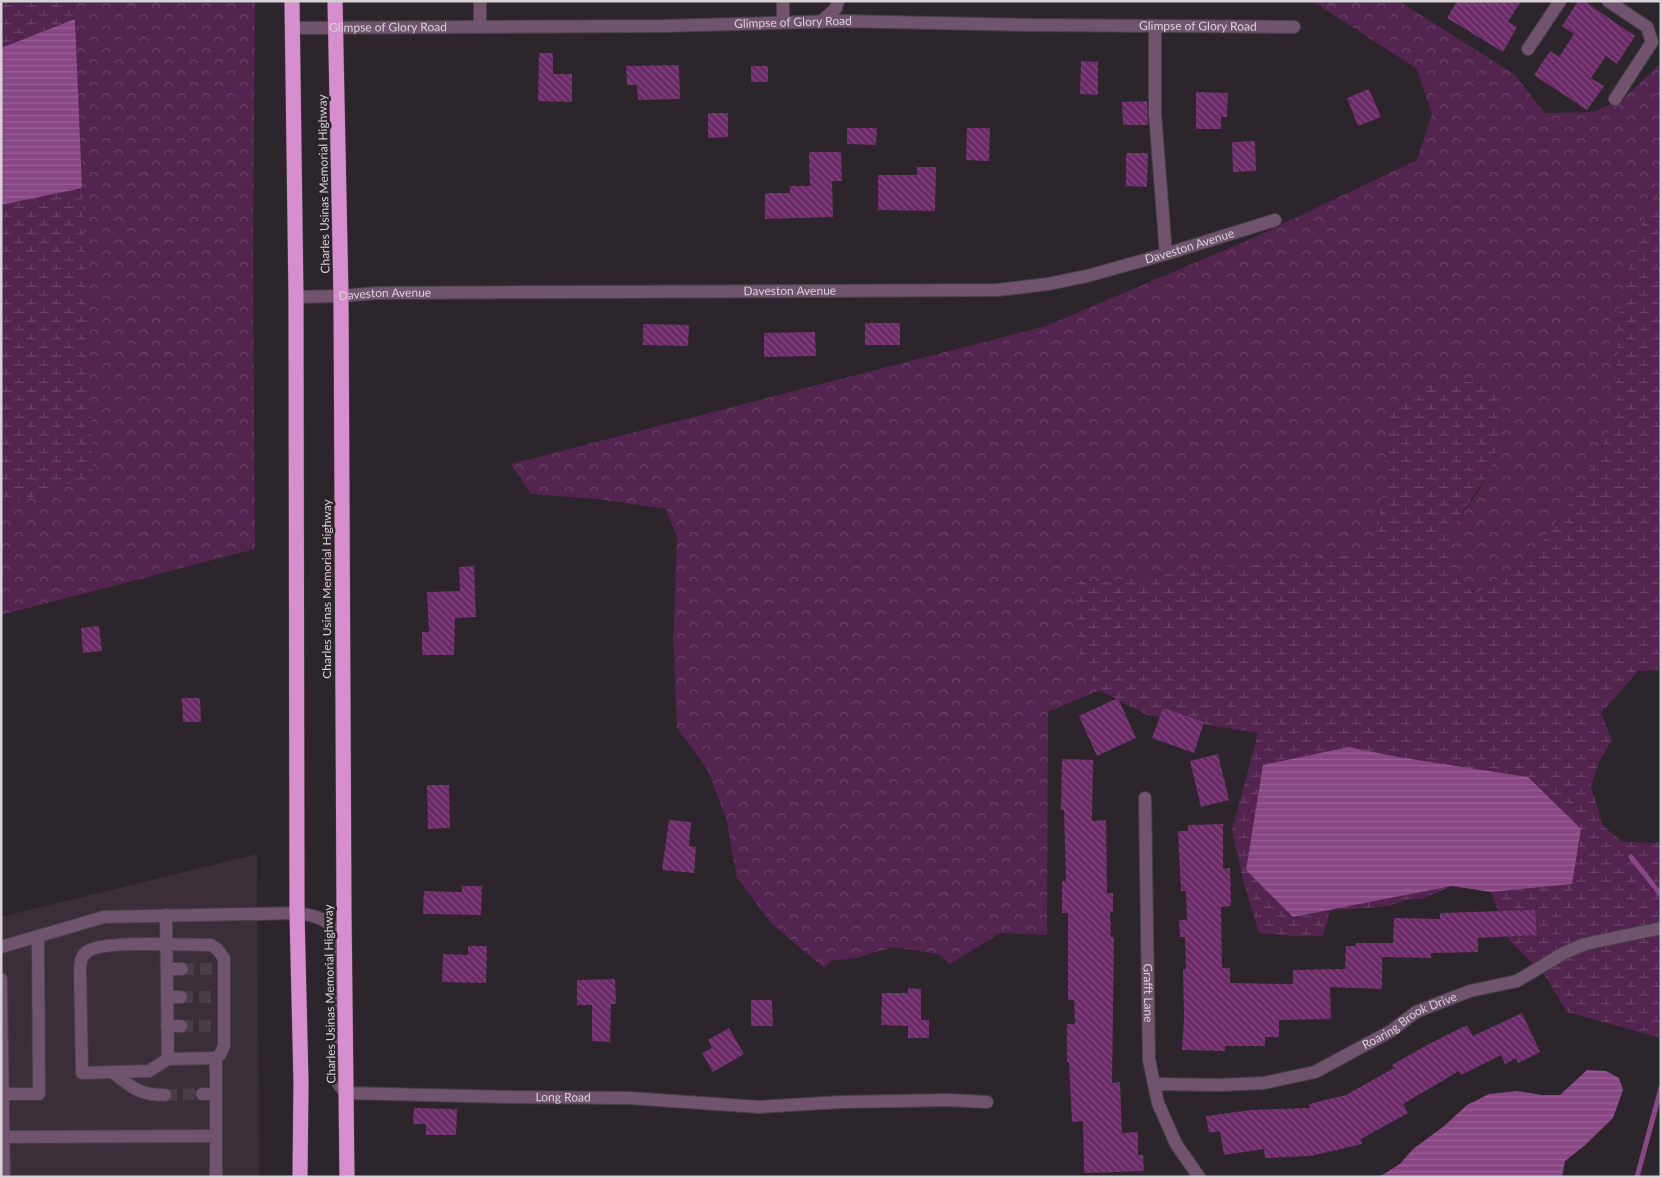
<svg xmlns="http://www.w3.org/2000/svg" width="1662" height="1178" font-family="Lato,sans-serif">
<defs>
<pattern id="forest-crowns" width="20" height="18" patternUnits="userSpaceOnUse" patternTransform="scale(1.25)"><rect width="20" height="18" fill="#52244f"/><path d="M2 6a3 3 0 1 1 6 0M12 15a3 3 0 1 1 6 0" fill="none" stroke="#6a4368"/></pattern>
<pattern id="wetland-marsh" width="20" height="14" patternUnits="userSpaceOnUse" patternTransform="scale(1.25)"><rect width="20" height="14" fill="#52244f"/><path d="M1 5h8M5 5V1M11 12h8M15 12V8" fill="none" stroke="#6a4368"/></pattern>
<pattern id="water-rules" width="6" height="5" patternUnits="userSpaceOnUse" patternTransform="scale(1.25)"><rect width="6" height="5" fill="#8a4785"/><path d="M0 2.5h6" fill="none" stroke="#9a6196"/></pattern>
<pattern id="building-back-hatch" width="6" height="6" patternUnits="userSpaceOnUse" patternTransform="scale(1.25)"><rect width="6" height="6" fill="#6c2b68"/><path d="M-1 5l2 2M0 0l6 6M5-1l2 2" fill="none" stroke="#80497d"/></pattern>
</defs>
<rect width="100%" height="100%" fill="#2c252b"/>
<path fill="#3a2e38" d="M257 854 259 1177H1V917Z"/>
<path fill="url(#forest-crowns)" d="M68 1H255L253 264 255 549 1 615V509L93 475 75 19Z
M1312 1H1399L1514 74 1545 113 1593 112 1623 99 1661 63V185L1651 201 1618 322V355L1611 428 1582 485 1535 552 1505 575 1476 594 1460 581 1446 534C1461 515 1480 492 1490 470 1498 453 1499 433 1503 414L1406 398 1389 414C1387 460 1380 505 1377 551L1097 582 1070 579 1080 659 1097 688 1100 690 1048 712 1047 935 1000 933 950 964 939 954 893 947 856 958 830 961 824 968 771 923 737 878 726 818 707 769 677 728 673 642 677 538 666 509 597 499 531 494 511 464 1046 326 1255 237 1417 160 1432 114 1417 69Z"/>
<path fill="url(#wetland-marsh)" d="M1 1H68L75 19 1 48Z
M1661 185V670L1638 671 1601 713 1612 740 1599 762 1591 786 1603 826 1623 842 1655 843 1661 841V1038L1567 1012 1545 976 1509 940 1491 892 1572 884 1398 757 1349 747 1293 917 1452 886 1422 899H1409L1389 906 1330 911 1323 936H1296L1259 933 1243 880 1232 830 1258 733 1147 715 1097 689 1080 659 1070 579 1097 582 1376 551C1380 505 1387 460 1389 414L1406 398 1436 384 1456 381 1499 384 1503 414 1496 451 1490 471 1466 507 1447 534 1460 581 1475 594 1505 575 1535 552 1582 485 1611 428 1618 355V322L1631 252 1651 201Z
M82 188 93 475 1 509V205Z"/>
<path fill="url(#water-rules)" d="M75 19 82 188 1 205V48Z
M1349 747 1398 757 1528 777 1581 829 1572 884 1491 892 1452 886 1293 917 1246 870 1263 765Z
M1587 1070 1606 1071 1619 1078 1623 1090 1613 1118 1584 1146 1565 1161 1562 1177H1379L1400 1164 1413 1149 1443 1127 1467 1105 1489 1094 1517 1091 1542 1095H1560Z"/>
<g fill="none" stroke-linecap="round" stroke-linejoin="round">
<path stroke="#8a4785" stroke-width="5" d="M1631 857 1661 895
M1637 1177 1661 1088"/>
</g>
<path fill="url(#building-back-hatch)" d="M1457 1H1521L1508 22 1517 27 1503 52 1447 18Z
M1578 1H1584L1635 36 1617 64 1606 56 1591 78 1604 86 1587 110 1534 75 1550 51 1559 57 1574 34 1562 26Z
M539 53H553V74H572V102L538 101Z
M1081 61 1098 62V95L1080 94Z
M679 65 680 99 638 100 637 85H627L626 66Z
M751 66H768V82H751Z
M1369 89 1381 117 1358 126 1347 98Z
M1196 92 1228 93 1227 117H1221V129H1196Z
M1147 101 1148 125H1123L1122 102Z
M708 113H728V137L708 138Z
M847 128H877L876 145 847 144Z
M967 128H990L989 161 966 160Z
M1255 141 1256 171 1233 172 1232 142Z
M809 152H841L842 181H832L833 217 765 219V193H790V186H810Z
M1126 153H1148L1147 187 1126 186Z
M917 167H936L935 211 878 210V175H917Z
M865 323H900V345H865Z
M643 324 689 325 688 346 643 345Z
M815 332 816 356 764 357V333Z
M474 566 476 617 455 618 454 655H422V632H429L427 592 460 591 459 567Z
M99 626 102 651 83 653 81 628Z
M182 698H200L201 722H183Z
M1118 698 1136 738 1097 756 1079 716Z
M1163 708 1204 722 1194 753 1152 738Z
M1218 754 1229 800 1201 807 1190 761Z
M1062 759 1093 760 1092 821 1106 820 1107 893H1113V912H1110L1111 937H1114L1112 1083 1120 1082 1122 1133 1138 1132V1155H1143L1144 1171 1084 1173 1083 1121 1072 1122 1069 1062H1067V1024H1075L1074 1000H1068V913H1062V881H1066L1064 810H1061Z
M427 785H449L450 828 428 829Z
M669 820 691 822 689 846 696 847 694 873 662 870Z
M1223 824V869L1230 868 1231 906 1221 907 1222 968H1230V983L1293 984V970L1345 969 1346 946H1356V943H1393L1394 918 1440 919V913L1535 910 1537 935 1478 938V952L1431 953V958L1382 957V989L1330 987 1331 1019 1279 1020V1037H1265V1046H1225V1051L1182 1050 1184 1018 1183 969H1186L1185 937H1180L1179 920H1187L1186 891H1181L1178 831H1188V825Z
M462 886H482L481 915 423 914 424 891 462 892Z
M468 946H487L486 983 442 982 443 954 468 955Z
M615 979 616 1004H611L610 1042 592 1041V1005H577V980Z
M908 988 921 989V1020H929V1038H908V1026L881 1025 882 993H908Z
M751 1000H772L773 1026H751Z
M1522 1013 1540 1052 1518 1063 1516 1058 1505 1064 1501 1055 1461 1075 1459 1071 1403 1104 1408 1113 1361 1139 1362 1144 1311 1156 1265 1158 1264 1149 1224 1155 1220 1131 1209 1133 1206 1116 1251 1110 1310 1108 1309 1104 1346 1095 1394 1068 1392 1065 1427 1045 1467 1025 1473 1036Z
M729 1028 744 1054 713 1072 702 1053 712 1048 708 1040Z
M414 1108 457 1109 456 1135H426V1124H413Z"/>
<g fill="none" stroke-linecap="round" stroke-linejoin="round">
<path stroke="#463f45" stroke-width="12" stroke-dasharray="12 6" stroke-linecap="butt" d="M182 969H216
M181 997H215
M181 1026H215
M165 1095 202 1094"/>
<g stroke="#474146" stroke-width="14">
<g id="minor">
<path d="M480 1V26"/>
<path d="M1608 1 1647 27 1652 42 1615 99"/>
<path d="M783 22V1"/>
<path d="M821 22 836 8 838 1"/>
<path d="M1155 26V113L1166 254"/>
<path id="s1" d="M292 28 663 26 840 21 1029 25 1294 27"/>
<path d="M1528 49 1560 1"/>
<path id="s2" d="M296 297 341 296 377 293 998 290 1048 284 1087 276 1166 254 1275 220"/>
<path id="s3" d="M1145 798 1149 1060 1158 1103 1176 1144 1199 1177"/>
<path d="M166 915 168 1059 216 1058V1177"/>
<path id="s4" d="M1 947 104 917 297 913C308 915 321 916 329 924 342 937 331 1054 337 1081 338 1085 343 1089 346 1093L509 1097 629 1098 759 1107 841 1102 949 1100 987 1102"/>
<path d="M167 969H182"/>
<path d="M1 979 4 1177"/>
<path d="M167 997H181"/>
<path d="M167 1026H181"/>
<path d="M168 1059 149 1071 82 1073 80 968C81 960 81 956 88 951 106 940 186 945 211 945L217 949 224 958V1046L221 1053 216 1058"/>
<path d="M112 1072C132 1087 138 1095 165 1095"/>
<path id="s5" d="M1154 1084 1220 1085 1264 1083 1315 1072 1391 1031 1416 1012 1436 1004 1470 991 1517 981 1564 953 1585 944 1661 928"/>
<path d="M3 1094H39L38 936"/>
<path d="M202 1094H216"/>
<path d="M4 1137 216 1136"/>
</g>
</g>
<g stroke="#474146" stroke-width="16">
<path id="highway" d="M292 1 296 297 297 913 301 1082 300 1177
M335 1 341 296 344 912 347 1177"/>
</g>
<use href="#minor" stroke="#71536e" stroke-width="12"/>
<use href="#highway" stroke="#d68ecf" stroke-width="15"/>
</g>
<g text-anchor="middle" stroke-width="5" stroke-linejoin="round" paint-order="stroke">
<g font-size="12" fill="#d7d2d6" stroke="#2c252b">
<text dy="4" stroke="none"><textPath href="#s1" startOffset="501">Glimpse of Glory Road</textPath></text>
<text dy="4" stroke="none"><textPath href="#s1" startOffset="906">Glimpse of Glory Road</textPath></text>
<text dy="4" stroke="none"><textPath href="#s1" startOffset="96">Glimpse of Glory Road</textPath></text>
<text transform="translate(324 184) rotate(-91)" y="4">Charles Usinas Memorial Highway</text>
<text dy="4" stroke="none"><textPath href="#s2" startOffset="899">Daveston Avenue</textPath></text>
<text dy="4" stroke="none"><textPath href="#s2" startOffset="494">Daveston Avenue</textPath></text>
<text dy="4" stroke="none"><textPath href="#s2" startOffset="89">Daveston Avenue</textPath></text>
<text transform="translate(327 589) rotate(-90)" y="4">Charles Usinas Memorial Highway</text>
<text dy="4" stroke="none"><textPath href="#s3" startOffset="195">Grafft Lane</textPath></text>
<text transform="translate(330 994) rotate(-91)" y="4">Charles Usinas Memorial Highway</text>
<text dy="4" stroke="none"><textPath href="#s5" startOffset="270">Roaring Brook Drive</textPath></text>
<text dy="4" stroke="none"><textPath href="#s4" startOffset="725">Long Road</textPath></text>
</g>
</g>
<rect width="1662" height="1178" fill="none" stroke="#d7d2d6" stroke-width="5"/>
</svg>
